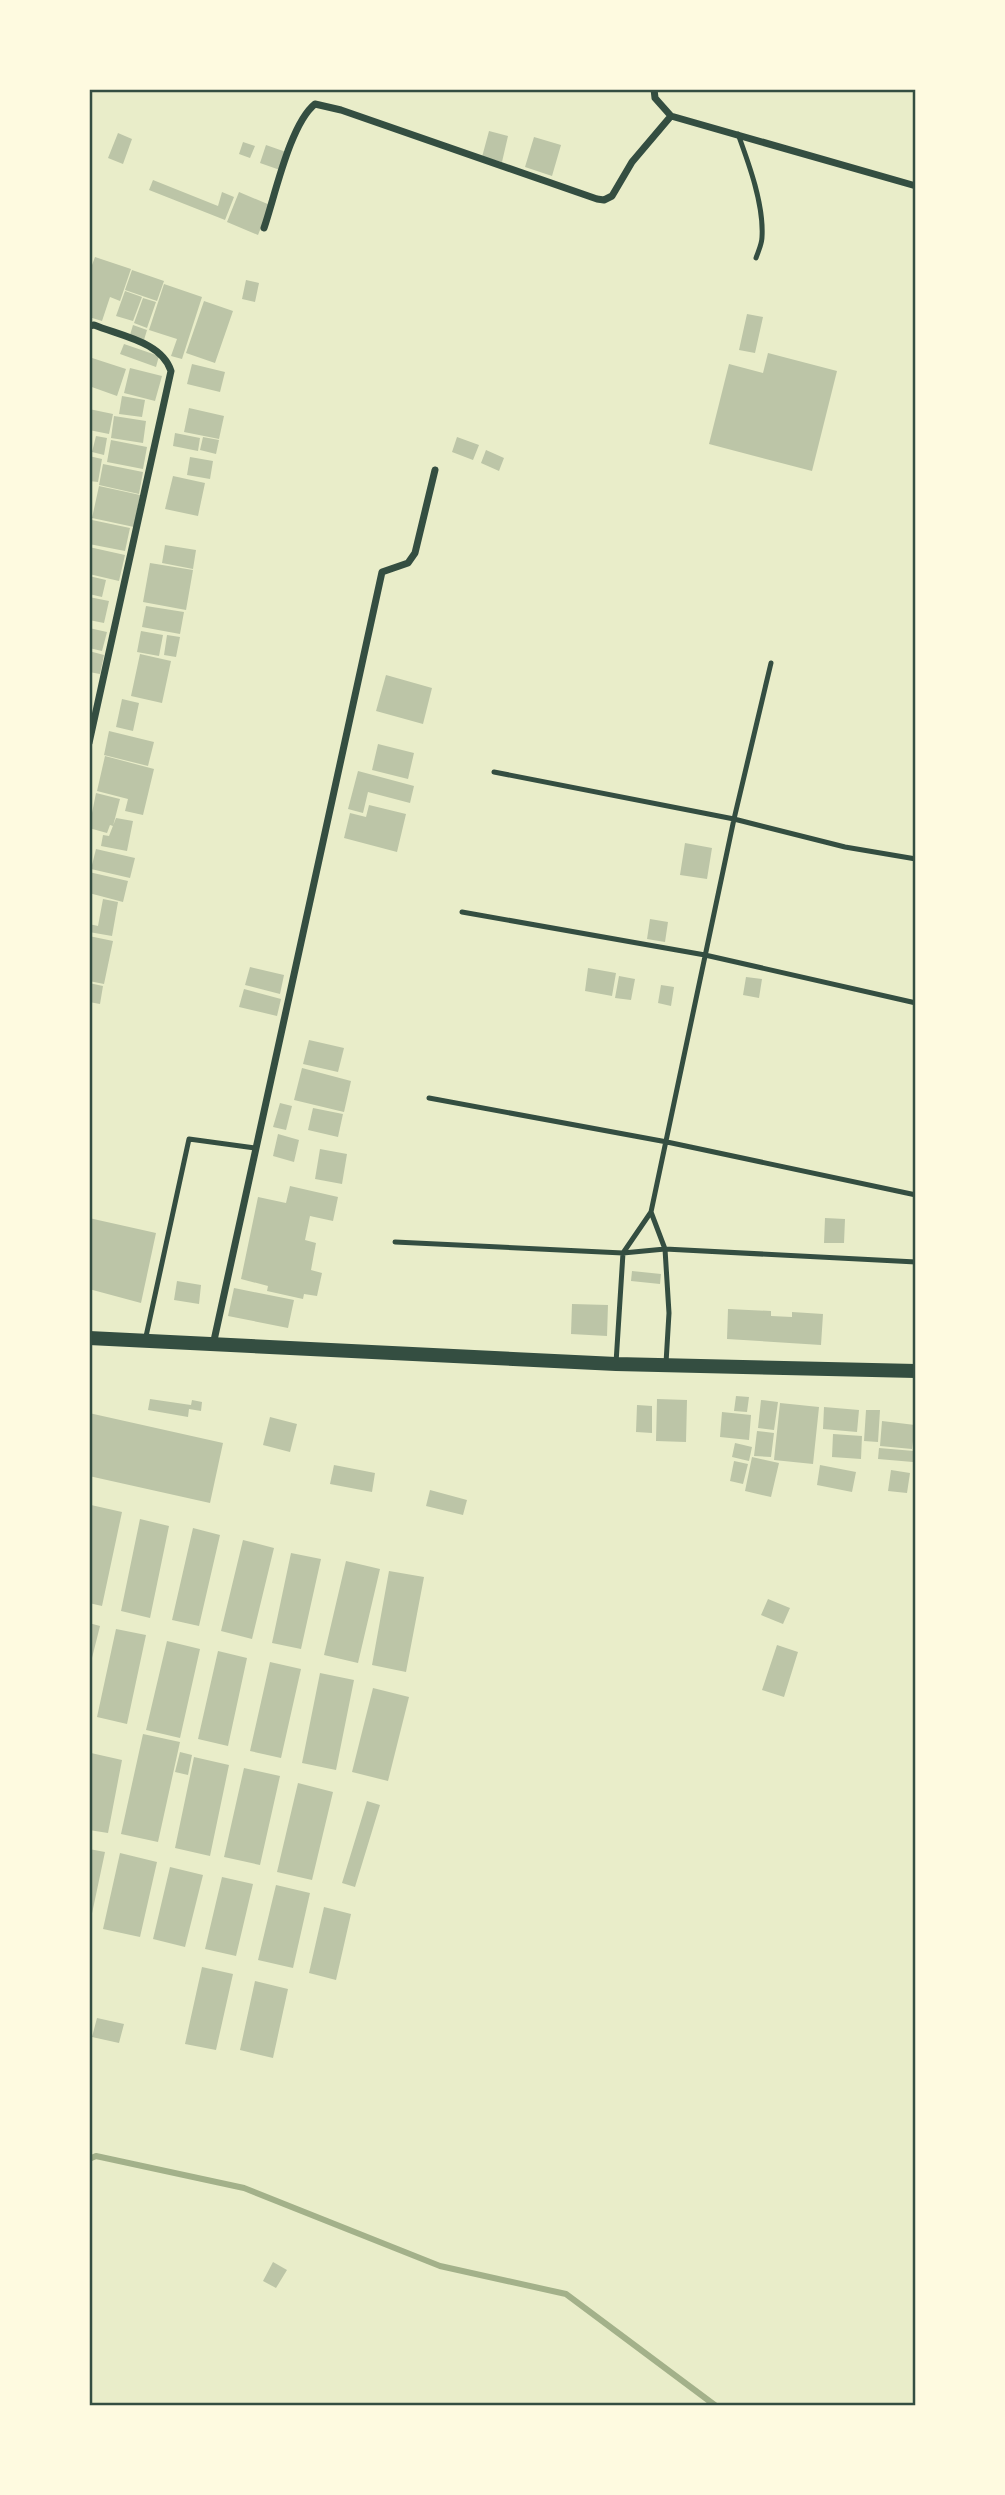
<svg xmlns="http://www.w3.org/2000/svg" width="1005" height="2495" font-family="'Roboto Serif',serif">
<rect width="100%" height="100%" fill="#e9edc9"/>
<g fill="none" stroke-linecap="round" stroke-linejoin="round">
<path stroke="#a3b18a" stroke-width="6" d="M89 2159 96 2156 244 2188 440 2266 566 2294 716 2406"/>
</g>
<path fill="#bcc5a7" d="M489 131 508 136 502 162 482 157Z
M118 133 132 139 123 164 108 158Z
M534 137 561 145 552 176 525 167Z
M243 142 255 146 250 158 239 154Z
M266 145 286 152 280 170 260 163Z
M153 180 218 206 222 192 234 197 225 220 149 190Z
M239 192 270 205 258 235 227 222Z
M95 257 131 269 120 301 110 297 102 321 89 317V273Z
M132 270 164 281 157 301 125 290Z
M246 280 259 283 255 302 242 299Z
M164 284 202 297 182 359 171 356 177 339 149 330Z
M125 291 142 297 133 321 116 316Z
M143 298 156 302 147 328 134 323Z
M204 301 233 311 215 363 186 353Z
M747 314 763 317 755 353 739 350Z
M133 325 147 330 144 340 130 335Z
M124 344 159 356 156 367 120 354Z
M768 353 837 371 812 471 709 444 729 364 763 373Z
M89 357 126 369 117 396 89 386Z
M192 364 225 372 220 392 187 384Z
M130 368 162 376 155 401 124 393Z
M122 396 145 400 142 417 119 414Z
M189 408 224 416 219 439 184 432Z
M89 409 113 414 109 434 89 430Z
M114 416 146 421 143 443 111 438Z
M175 433 200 438 198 451 173 446Z
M96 436 107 438 104 455 92 452Z
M203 437 219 440 216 454 200 450Z
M457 437 479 445 473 460 452 452Z
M111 440 147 447 143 469 107 462Z
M486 450 504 458 499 471 481 463Z
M89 456 102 459 98 482 89 481Z
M190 457 213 461 210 479 187 475Z
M103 464 143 472 139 494 99 485Z
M173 476 205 483 198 516 165 509Z
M99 486 140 495 134 527 92 518Z
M92 520 130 528 125 551 89 544Z
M165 545 196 550 193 569 162 563Z
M89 547 125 555 119 581 89 574Z
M150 563 193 570 186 610 143 602Z
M89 576 106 580 102 597 89 594Z
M89 597 109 601 104 623 89 620Z
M146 606 184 612 180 634 142 627Z
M89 628 107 632 102 651 89 648Z
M141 631 163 635 159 656 137 652Z
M167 635 180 637 176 657 164 655Z
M89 651 104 655 100 674 89 672Z
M140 654 171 661 162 703 131 696Z
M386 675 432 688 423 724 376 711Z
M122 699 139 703 133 731 116 727Z
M109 731 154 742 148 766 104 755Z
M378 744 414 753 408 779 372 770Z
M105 756 154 769 143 815 125 811 128 799 97 791Z
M358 771 414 786 410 803 368 792 363 813 348 809Z
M96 793 120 799 113 826 110 825 107 833 89 828Z
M369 805 406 814 397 852 344 838 350 813 366 817Z
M116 818 133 821 127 851 101 846 103 835 109 836Z
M685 843 712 848 707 879 680 875Z
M96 849 135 858 130 878 91 869Z
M89 872 128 881 123 902 89 893Z
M103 899 118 902 112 936 89 932V924L98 926Z
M650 919 668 922 665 942 647 939Z
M89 936 113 941 104 984 89 981Z
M250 967 284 975 280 994 245 985Z
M588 968 616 973 612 996 585 991Z
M619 976 635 979 631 1000 615 998Z
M746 977 762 979 759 998 743 995Z
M89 983 103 986 100 1004 89 1002Z
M661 985 674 987 671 1006 658 1003Z
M244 989 281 999 277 1016 239 1007Z
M309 1040 344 1048 338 1072 303 1064Z
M302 1068 351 1081 344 1112 294 1100Z
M280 1103 292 1106 286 1130 273 1127Z
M313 1108 343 1114 338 1137 308 1130Z
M278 1134 299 1140 294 1162 273 1156Z
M320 1149 347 1154 342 1184 315 1179Z
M290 1186 338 1197 333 1221 310 1216 305 1240 316 1243 311 1270 322 1273 317 1296 304 1294 303 1299 267 1291 268 1286 241 1279 258 1197 286 1203Z
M89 1218 156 1233 141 1303 89 1289Z
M825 1218 845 1219 844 1243H824Z
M632 1271 661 1274 660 1284 631 1281Z
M177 1281 201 1285 199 1304 174 1300Z
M234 1288 294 1300 288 1328 228 1316Z
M572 1304 608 1305 607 1336 571 1334Z
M728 1309 771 1311V1316L792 1317V1312L823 1314 821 1345 727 1339Z
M736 1396 749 1397 747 1412 734 1411Z
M150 1399 191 1405 192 1400 202 1402 201 1411 189 1409 188 1417 148 1410Z
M657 1399 687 1400 686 1442 656 1441Z
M761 1400 778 1402 774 1430 758 1428Z
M780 1403 819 1407 813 1464 774 1460Z
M637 1405 652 1406V1433L636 1432Z
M824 1407 859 1410 857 1432 823 1429Z
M866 1410H880L878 1442 864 1441Z
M722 1412 751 1415 749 1440 720 1437Z
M89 1413 223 1443 210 1503 89 1476Z
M270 1417 297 1424 290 1452 263 1445Z
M882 1421 915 1425 912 1449 880 1446Z
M757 1431 774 1433 771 1457 754 1456Z
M833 1434 862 1436 861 1459 832 1457Z
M735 1443 752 1447 749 1461 732 1457Z
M879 1448 914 1451 913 1462 878 1459Z
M752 1457 779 1463 771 1497 745 1491Z
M734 1461 748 1464 743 1484 730 1481Z
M334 1465 375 1473 372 1492 330 1484Z
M820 1465 856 1472 852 1492 817 1485Z
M891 1470 910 1473 907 1493 888 1491Z
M430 1490 467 1500 463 1515 426 1506Z
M91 1505 122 1512 102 1606 89 1603V1514Z
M140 1519 169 1526 150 1618 121 1611Z
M193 1528 220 1535 199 1626 172 1620Z
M243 1540 274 1548 252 1639 221 1631Z
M291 1553 321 1559 301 1649 272 1643Z
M346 1561 380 1569 358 1663 324 1655Z
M389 1571 424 1577 406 1672 372 1665Z
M768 1599 790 1608 783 1624 761 1615Z
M89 1623 100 1626 90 1666H89Z
M116 1629 146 1635 127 1724 97 1717Z
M167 1641 200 1649 180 1738 146 1730Z
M777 1645 798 1652 784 1697 762 1690Z
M218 1651 247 1658 228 1746 198 1739Z
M270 1662 301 1669 281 1758 250 1751Z
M320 1673 354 1680 336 1770 302 1763Z
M373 1688 409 1697 388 1781 352 1772Z
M143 1734 180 1742 158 1842 121 1834Z
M180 1752 192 1755 188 1775 175 1772Z
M91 1753 122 1760 108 1833 89 1830Z
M194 1757 229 1765 210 1856 175 1848Z
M244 1768 280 1776 260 1865 224 1857Z
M298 1783 333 1792 312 1880 277 1872Z
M367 1801 380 1805 355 1887 342 1883Z
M89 1849 105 1852 90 1923H89Z
M120 1853 157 1862 140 1937 103 1929Z
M170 1867 203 1875 185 1947 153 1939Z
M222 1877 253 1884 236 1956 205 1949Z
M276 1885 310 1893 293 1968 258 1960Z
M324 1907 351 1914 336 1980 309 1973Z
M202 1967 233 1974 216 2050 185 2044Z
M255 1981 288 1989 273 2058 240 2050Z
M97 2018 124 2024 119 2043 92 2037Z
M273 2262 287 2270 276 2288 263 2281Z"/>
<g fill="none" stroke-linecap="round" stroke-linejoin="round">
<path stroke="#344e41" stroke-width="5" d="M738 134C749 164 764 205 762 237 762 244 758 252 756 258
M494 772 734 819 845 847 916 859
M462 912 705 955 916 1003
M429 1098 667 1142 916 1195
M651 1212 665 1249 669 1313 666 1363
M395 1242 623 1253 665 1249 916 1262
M145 1341 189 1139 255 1148
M616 1363 623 1253 651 1212 734 819 771 663"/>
<path stroke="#344e41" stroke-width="7" d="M654 89 655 98 671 116 916 186
M264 228C275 196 290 124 315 104L341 110 597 199 604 200 612 196 632 162 671 116
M89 326 94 325C121 336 162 342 171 371L89 743
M213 1345 382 572 408 563 415 553 435 470"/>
<path stroke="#344e41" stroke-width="14" d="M89 1338 616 1364 916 1371"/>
</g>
<rect width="1005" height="2495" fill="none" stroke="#fefae0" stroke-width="182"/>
<rect x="91" y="91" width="823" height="2313" fill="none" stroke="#344e41" stroke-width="2.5"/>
</svg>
